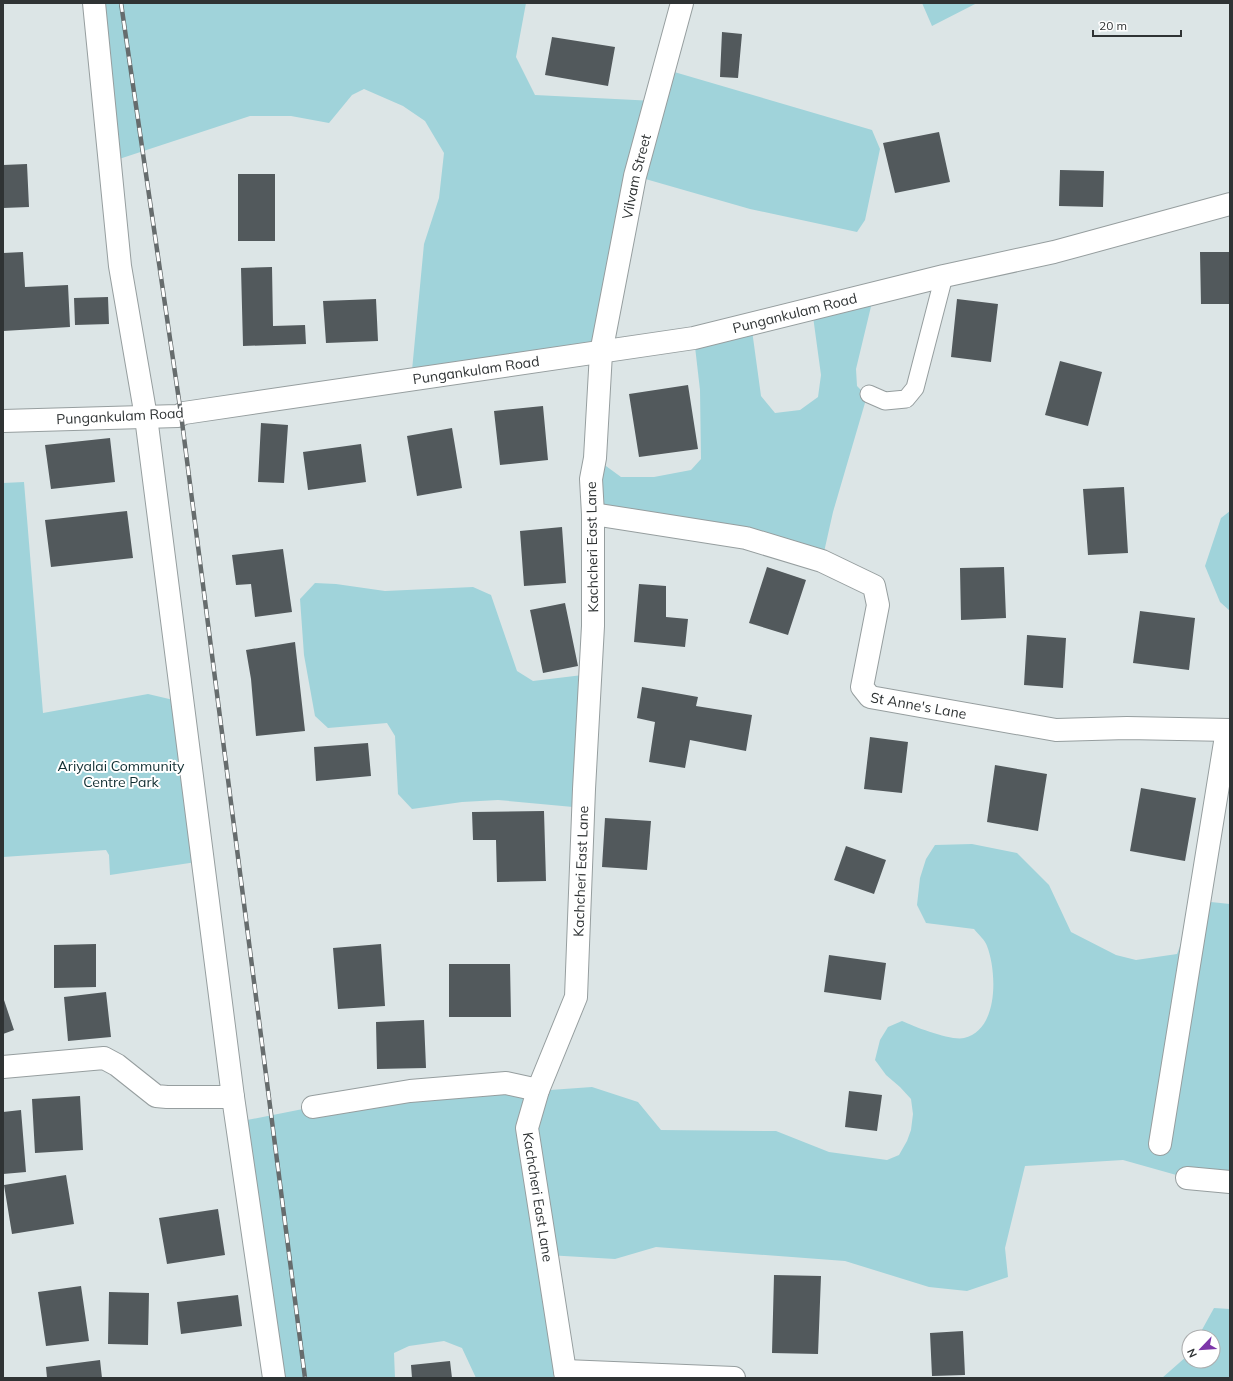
<svg xmlns="http://www.w3.org/2000/svg" width="1233" height="1381" font-family="Mulish,sans-serif">
<rect width="100%" height="100%" fill="#dce5e6"/>
<path fill="#a0d3da" d="M94 3H526L516 57 535 95 655 101 664 69 872 130 880 149 865 220 857 232 750 209 635 176 601 353 411 381 424 244 439 198 444 153 425 121 403 106 364 89 352 95 329 123 291 116H250L110 162Z
M922 3H977L932 26Z
M874 294 856 369 857 386 867 396 833 512 822 561 593 514 595 458 621 477H654L691 470 701 459 700 390 694 338 751 323 761 396 775 413 800 410 818 397 821 375 812 309Z
M24 482 43 713 148 694 182 702 203 861 110 875 109 855 106 850 3 857V483Z
M1230 511V611L1220 602 1205 566 1221 518Z
M315 583 336 584 385 591 473 587 491 595 517 671 533 681 591 674 584 808 498 800 462 802 412 809 398 794 395 736 387 723 328 728 315 716 304 655 300 599Z
M972 844 1017 853 1049 885 1071 932 1116 955 1136 960 1177 954 1192 915 1201 901 1230 904V1182L1187 1178 1123 1160 1025 1166 1005 1248 1008 1277 967 1291 929 1287 845 1261 656 1247 615 1259 547 1255 565 1371 551 1378H476L462 1348 444 1341 409 1346 394 1353 395 1378H274L237 1122 313 1107 592 1087 638 1102 661 1130 776 1131 829 1152 887 1160 899 1155 907 1141 911 1130 913 1114 911 1099 900 1087 886 1075 875 1060 880 1040 888 1027 902 1021C915 1027 951 1041 964 1038 999 1030 997 972 987 946 985 940 978 934 974 929L926 923 917 905 920 878 926 859 935 845Z
M1214 1308 1230 1309V1378H1162L1187 1356 1189 1353V1361H1213V1337H1198Z"/>
<path fill="#52595c" d="M722 32 742 34 738 78 720 77Z
M552 37 615 47 608 86 545 75Z
M939 132 950 182 895 193 883 143Z
M27 164 29 207 3 208V165Z
M1060 170 1104 171 1103 207 1059 206Z
M238 174H275V241H238Z
M23 252 25 287 68 285 70 327 3 331V253Z
M1200 252H1230V304H1201Z
M272 267 273 326 305 325 306 344 243 346 241 268Z
M108 297 109 324 75 325 74 298Z
M376 299 378 341 326 343 323 301Z
M957 299 998 304 991 362 951 357Z
M1060 361 1102 372 1088 426 1045 415Z
M688 385 698 449 639 457 629 394Z
M543 406 548 460 500 465 494 411Z
M261 423 288 425 284 483 258 482Z
M452 428 462 488 417 496 407 436Z
M110 438 115 482 51 489 45 445Z
M361 444 366 482 308 490 303 452Z
M1124 487 1128 553 1088 555 1083 489Z
M127 511 133 558 51 567 45 520Z
M562 527 566 583 524 586 520 531Z
M283 549 292 612 255 617 251 584 236 585 232 555Z
M767 567 806 580 788 635 749 623Z
M1004 567 1006 618 961 620 960 568Z
M639 584 666 586V617L688 619 685 647 634 642Z
M565 603 578 666 543 673 530 610Z
M1140 611 1195 618 1189 670 1133 663Z
M1027 635 1066 638 1063 688 1024 685Z
M295 642 305 731 256 736 251 679 246 650Z
M642 687 698 697 696 706 752 715 746 751 690 740 685 768 649 762 655 722 637 718Z
M870 737 908 742 902 793 864 789Z
M368 743 371 776 316 781 314 747Z
M995 765 1047 774 1038 831 987 822Z
M1141 788 1196 798 1185 861 1130 851Z
M544 811 546 881 497 882 496 840H473L472 812Z
M605 818 651 821 647 870 602 867Z
M846 846 886 860 874 894 834 880Z
M96 944V987L54 988V945Z
M381 944 385 1006 338 1009 333 948Z
M829 955 886 963 881 1000 824 992Z
M449 964H510L511 1017H449Z
M106 992 111 1037 68 1041 64 997Z
M3 997 14 1030 3 1034Z
M424 1020 426 1068 377 1069 376 1022Z
M849 1091 882 1095 877 1131 845 1127Z
M80 1096 83 1150 35 1153 32 1099Z
M21 1110 26 1172 3 1174V1112Z
M66 1175 74 1224 12 1234 4 1185Z
M218 1209 225 1255 167 1264 159 1218Z
M774 1275 821 1276 818 1354 772 1353Z
M81 1286 89 1341 46 1346 38 1292Z
M109 1292 149 1293 148 1345 108 1344Z
M238 1295 242 1326 181 1334 177 1302Z
M963 1331 965 1375 932 1376 930 1333Z
M100 1360 102 1378H47L46 1367Z
M450 1361 452 1378H412L411 1365Z"/>
<g fill="none" stroke-linecap="round" stroke-linejoin="round">
<g stroke="#969e9f" stroke-width="19">
<path id="service" d="M869 394 885 401 906 399 915 388 944 276"/>
</g>
<g stroke="#969e9f" stroke-width="24">
<g id="minor">
<path d="M94 3 120 266 146 417 233 1097 274 1378"/>
<path id="s1" d="M3 421 178 416 184 413 694 338 944 276 1054 252 1230 204"/>
<path id="s2" d="M593 514 746 538 822 561 874 586 878 605 862 687 870 697 1056 730 1127 728 1230 730"/>
<path d="M3 1067 104 1058 117 1065 156 1096 167 1097H233"/>
<path d="M313 1107 410 1091 506 1083 538 1090"/>
<path d="M1160 1144 1227 730"/>
<path d="M1187 1178 1230 1182"/>
<path d="M565 1371 734 1378"/>
<path id="s3" d="M566 1378 527 1128 538 1090 576 997 584 789 593 626V514L591 479 595 458 601 353 635 176 682 3"/>
</g>
</g>
<use href="#service" stroke="#fff" stroke-width="17"/>
<use href="#minor" stroke="#fff" stroke-width="22"/>
<g stroke="#666c6d" stroke-width="4.5">
<path id="rail" d="M121 3 181 414 305 1378"/>
</g>
<use href="#rail" stroke="#fff" stroke-width="3" stroke-dasharray="9" stroke-linecap="butt"/>
</g>
<g text-anchor="middle" stroke-width="4" stroke-linejoin="round" paint-order="stroke">
<g font-size="14" fill="#2f3334" stroke="#fff">
<text dy="5" stroke="none"><textPath href="#s3" startOffset="1218">Vilvam Street</textPath></text>
<text dy="5" stroke="none"><textPath href="#s1" startOffset="801">Pungankulam Road</textPath></text>
<text dy="5" stroke="none"><textPath href="#s1" startOffset="477">Pungankulam Road</textPath></text>
<text transform="translate(120 416) rotate(-3)" y="5">Pungankulam Road</text>
<text transform="translate(592 547) rotate(-91)" y="5">Kachcheri East Lane</text>
<text dy="5" stroke="none"><textPath href="#s2" startOffset="457">St Anne's Lane</textPath></text>
<text dy="5" stroke="none"><textPath href="#s3" startOffset="519">Kachcheri East Lane</textPath></text>
<text transform="translate(538 1197) rotate(81)" y="5">Kachcheri East Lane</text>
</g>
<g font-size="14" fill="#112e32" stroke="#fff">
<text x="121" y="771">Ariyalai Community<tspan x="121" dy="16">Centre Park</tspan></text>
</g>
</g>
<rect width="1233" height="1381" fill="none" stroke="#2f3334" stroke-width="8"/>
<g transform="translate(1201 1349) rotate(245)"><circle r="19" fill="#ffffff" stroke="#acadae"/>
<path d="M0-3L7 15L0 10L-7 15Z" fill="#7c35a8"/>
<text y="-6" font-size="11" font-weight="bold" text-anchor="middle" fill="#2f3334">N</text>
</g>
<path d="M1093 30v6h88v-6" fill="none" stroke="#2f3334" stroke-width="2"/>
<text x="1099" y="30" font-size="12" fill="#2f3334" stroke="#ffffff" stroke-width="3" paint-order="stroke">20 m</text>
</svg>
